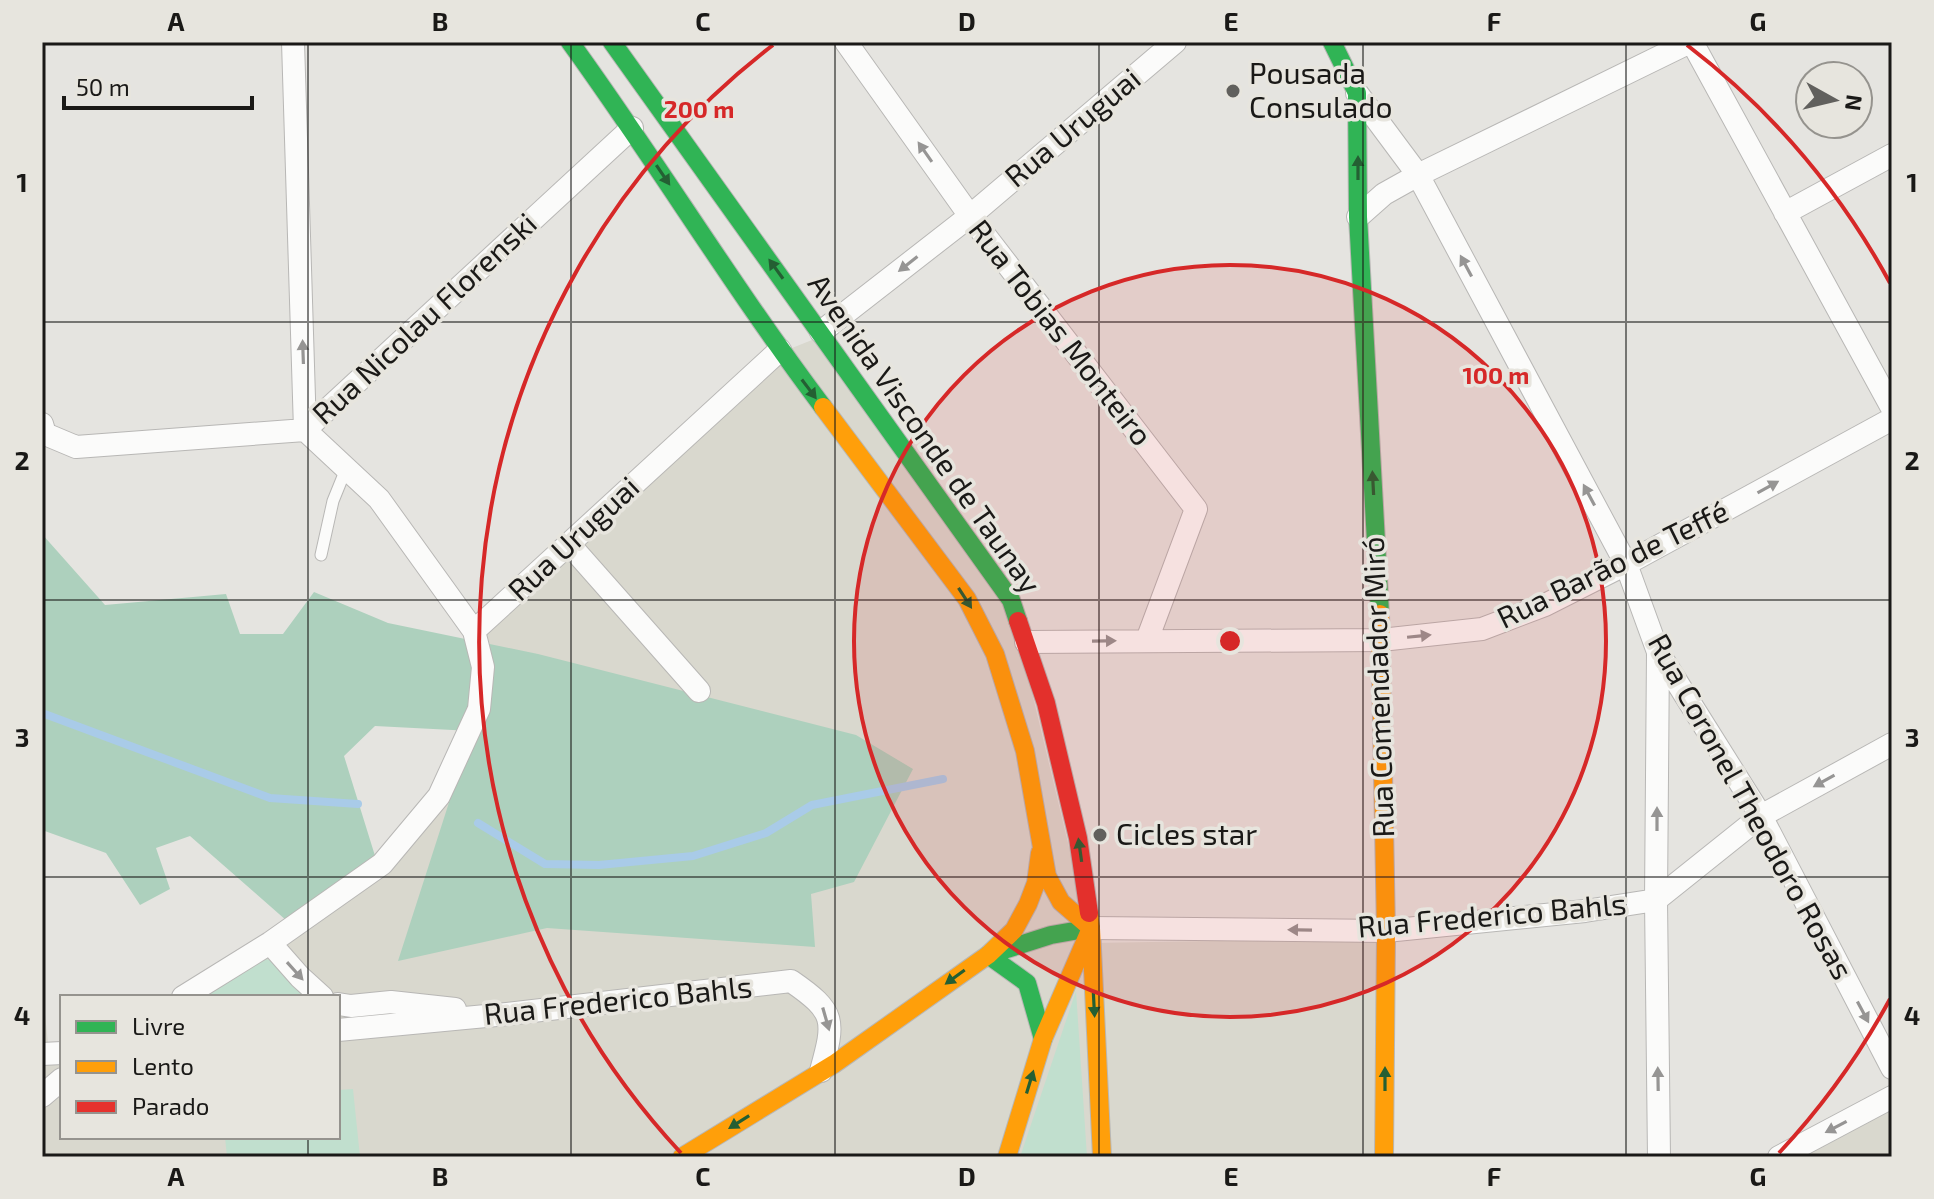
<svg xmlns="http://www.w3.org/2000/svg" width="1934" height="1199" font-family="'Exo 2',sans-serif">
<rect width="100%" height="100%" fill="#e5e4e0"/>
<path fill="#d9d8ce" d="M822 336 1010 601 1092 943 1382 938 1384 1157H42V986L50 1062H62V1137H338V997H197L383 866 474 728 478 631 782 352Z
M1892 1091V1157H1769Z"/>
<path fill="#c1dfce" d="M264 959 271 960 310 997H202Z
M1076 991 1087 1157H1020Z
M353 1089 360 1157H227L225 1137H338V1090Z"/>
<path fill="#add0bd" d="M42 534 105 605 226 594 240 634H283L314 592 388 623 538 654 856 735 913 769 854 882 811 894 815 947 547 928 398 961 472 731 375 726 344 756 376 859 287 921 190 836 156 848 170 889 140 905 106 853 42 830Z"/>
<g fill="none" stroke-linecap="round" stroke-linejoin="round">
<path stroke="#a9cbe8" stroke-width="8" d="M42 713 270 798 358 804
M478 823 545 864 599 865 693 856 766 833 812 805 943 779"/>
<g stroke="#b8b7b5" stroke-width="13">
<path id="lane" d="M321 555 333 501 346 469"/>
</g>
<g stroke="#b8b7b5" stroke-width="24">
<path id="street" d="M846 42 970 216 1196 509 1147 640
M1692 42 1892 408
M1357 93 1418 175 1626 564 1658 652 1761 816 1892 1068
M1785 213 1892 155
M1358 217 1384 194 1418 175 1690 42
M821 332 970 216 1175 42
M42 424 45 434 76 447 305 430 632 128
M569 544 699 691
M474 631 780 350
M1026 642 1381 640 1482 629 1545 605 1626 564 1892 419
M1658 652 1656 900 1659 1157
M1091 928 1386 931 1585 911 1656 900 1761 816 1892 744
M270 943 300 977 322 997
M183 997 270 943 382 864 439 796 479 709 483 667 474 631 379 499 305 430 293 42
M338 1004 351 1006 391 1002 455 1009
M338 1030 507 1014 791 981C836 1012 835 1020 821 1071
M42 1054 62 1053
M42 1096 62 1079
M1779 1157 1892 1097"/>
</g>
<g stroke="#b8b7b5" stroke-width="20">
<path id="fast" d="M570 42C657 162 734 289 823 407
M612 42 1011 600 1018 621
M1332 42 1357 93 1358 217 1380 614
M991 954 1051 935 1091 928
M988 955 1027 983 1043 1039"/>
</g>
<g stroke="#b8b7b5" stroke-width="20">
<path id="slow" d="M823 407 967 599 995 654 1025 751 1047 876 1061 902 1091 928
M1380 614 1386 931 1384 1157
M1091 928 1102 1157
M682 1157 834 1064 988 955 1014 930 1028 904 1036 883 1040 853
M1007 1157 1043 1039 1091 928 1089 913"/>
</g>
<g stroke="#b8b7b5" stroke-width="20">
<path id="jam" d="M1018 621 1046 703 1078 838 1089 913"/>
</g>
<use href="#lane" stroke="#fbfbfa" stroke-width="11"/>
<use href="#street" stroke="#fbfbfa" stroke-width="22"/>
<use href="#fast" stroke="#30b455" stroke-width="18"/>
<use href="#slow" stroke="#ff9f0a" stroke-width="18"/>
<use href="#jam" stroke="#e5322d" stroke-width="18"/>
</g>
<defs><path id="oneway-solid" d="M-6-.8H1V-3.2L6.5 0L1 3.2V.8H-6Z" transform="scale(2)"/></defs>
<g fill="#969594">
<use href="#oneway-solid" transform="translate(925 152) rotate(-125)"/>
<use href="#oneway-solid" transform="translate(908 264) rotate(142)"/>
<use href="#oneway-solid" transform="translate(1466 266) rotate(-118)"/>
<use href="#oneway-solid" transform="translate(303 352) rotate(-92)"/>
<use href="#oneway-solid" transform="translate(1768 487) rotate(-29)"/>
<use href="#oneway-solid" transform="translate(1589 495) rotate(-118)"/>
<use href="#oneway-solid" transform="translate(1419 636) rotate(-6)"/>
<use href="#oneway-solid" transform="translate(1104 641) rotate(-1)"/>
<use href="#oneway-solid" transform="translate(1824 781) rotate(151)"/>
<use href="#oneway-solid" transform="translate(1657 819) rotate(-90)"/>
<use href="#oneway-solid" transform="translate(1300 930) rotate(-179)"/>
<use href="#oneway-solid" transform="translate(295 971) rotate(48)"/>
<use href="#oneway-solid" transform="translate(1863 1012) rotate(62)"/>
<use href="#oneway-solid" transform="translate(826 1019) rotate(74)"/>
<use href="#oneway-solid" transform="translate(1658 1079) rotate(-91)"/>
<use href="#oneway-solid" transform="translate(1836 1127) rotate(152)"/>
</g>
<g fill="#245f33">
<use href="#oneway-solid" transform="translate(1358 168) rotate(-90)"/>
<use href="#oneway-solid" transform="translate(663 175) rotate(56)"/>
<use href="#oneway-solid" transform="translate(776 269) rotate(-126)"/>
<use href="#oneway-solid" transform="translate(809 389) rotate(53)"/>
<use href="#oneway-solid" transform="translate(1373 483) rotate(-93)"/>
<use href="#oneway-solid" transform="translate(965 598) rotate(57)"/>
<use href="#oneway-solid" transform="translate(1080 850) rotate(-98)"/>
<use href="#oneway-solid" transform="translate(955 977) rotate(144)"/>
<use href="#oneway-solid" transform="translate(1094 1005) rotate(87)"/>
<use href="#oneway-solid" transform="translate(1385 1079) rotate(-90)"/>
<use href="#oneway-solid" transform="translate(1030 1082) rotate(-73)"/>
<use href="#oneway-solid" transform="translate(739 1122) rotate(148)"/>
</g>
<path fill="none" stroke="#1a1917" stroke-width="2" stroke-opacity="0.55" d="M308 42V997M571 42V1157M835 42V1157M1099 42V1157M1363 42V1157M1626 42V1157M42 322H1892M42 600H1892M42 877H1892M308 1137V1157"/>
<circle cx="1230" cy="641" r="376" fill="#d62828" fill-opacity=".12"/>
<g fill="none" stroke="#d62828" stroke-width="4">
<circle cx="1230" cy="641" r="376"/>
<path d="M1890 999A751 751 0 0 1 1779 1153M681 1153A751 751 0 0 1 773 45M1687 45A751 751 0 0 1 1890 283"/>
</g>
<g fill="#61605d" stroke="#e7e5de" stroke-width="3">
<circle cx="1233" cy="91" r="8"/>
<circle cx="1100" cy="835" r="8"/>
</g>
<g text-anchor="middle" stroke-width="7" stroke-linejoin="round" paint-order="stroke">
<g font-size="30" fill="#1a1917" stroke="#e7e5de" text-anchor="start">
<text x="1249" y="84">Pousada<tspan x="1249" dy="34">Consulado</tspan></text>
<text x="1116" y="845">Cicles star</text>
</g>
<g font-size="30" fill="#1a1917" stroke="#e7e5de">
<text transform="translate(1073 128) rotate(-40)" y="10">Rua Uruguai</text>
<text transform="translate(425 319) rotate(-43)" y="10">Rua Nicolau Florenski</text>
<text transform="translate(1060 333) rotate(52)" y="10">Rua Tobias Monteiro</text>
<text transform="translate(924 434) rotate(55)" y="10">Avenida Visconde de Taunay</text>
<text transform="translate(574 539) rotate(-43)" y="10">Rua Uruguai</text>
<text transform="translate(1613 565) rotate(-26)" y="10">Rua Barão de Teffé</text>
<text transform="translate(1379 687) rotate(-92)" y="10">Rua Comendador Miró</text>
<text transform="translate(1750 807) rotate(61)" y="10">Rua Coronel Theodoro Rosas</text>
<text transform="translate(1492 916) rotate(-5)" y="10">Rua Frederico Bahls</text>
<text transform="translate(618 1001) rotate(-6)" y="10">Rua Frederico Bahls</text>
</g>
</g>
<circle cx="1230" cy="641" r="12" fill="#d62828" stroke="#e7e5de" stroke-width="4"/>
<g font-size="24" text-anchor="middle" font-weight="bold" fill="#d62828" stroke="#e7e5de" stroke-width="7" stroke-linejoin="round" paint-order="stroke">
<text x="699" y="118">200 m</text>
<text x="1496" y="384">100 m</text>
</g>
<rect width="1934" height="1199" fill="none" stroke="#e7e5de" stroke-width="88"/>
<rect x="60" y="995" width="280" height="144" fill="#e7e5de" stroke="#95938e" stroke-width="2"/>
<rect x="76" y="1021" width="40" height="12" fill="#30b455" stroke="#95938e" stroke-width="2"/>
<text x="132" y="1035" font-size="24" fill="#1a1917">Livre</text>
<rect x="76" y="1061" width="40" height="12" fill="#ff9f0a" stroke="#95938e" stroke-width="2"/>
<text x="132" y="1075" font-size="24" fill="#1a1917">Lento</text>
<rect x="76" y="1101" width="40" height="12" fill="#e5322d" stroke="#95938e" stroke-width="2"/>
<text x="132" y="1115" font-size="24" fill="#1a1917">Parado</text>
<g transform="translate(1834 100) rotate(98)"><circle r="38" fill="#e7e5de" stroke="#95938e" stroke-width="2"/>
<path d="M0-6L14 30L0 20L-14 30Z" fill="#61605d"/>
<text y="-12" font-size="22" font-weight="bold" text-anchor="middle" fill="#1a1917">N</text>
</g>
<path d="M64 96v12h188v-12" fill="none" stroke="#1a1917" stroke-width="4"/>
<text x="76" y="96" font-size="24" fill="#1a1917" stroke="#e7e5de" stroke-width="6" paint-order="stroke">50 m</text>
<rect x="44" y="44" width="1846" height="1111" fill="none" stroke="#1a1917" stroke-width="3"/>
<g font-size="26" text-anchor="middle" font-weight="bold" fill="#1a1917">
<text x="176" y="31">A</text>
<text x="440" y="31">B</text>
<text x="703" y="31">C</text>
<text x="967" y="31">D</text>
<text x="1231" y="31">E</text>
<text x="1494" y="31">F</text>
<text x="1758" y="31">G</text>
<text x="22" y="192">1</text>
<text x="1912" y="192">1</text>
<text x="22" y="470">2</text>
<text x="1912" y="470">2</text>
<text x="22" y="747">3</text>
<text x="1912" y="747">3</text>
<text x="22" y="1025">4</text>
<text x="1912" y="1025">4</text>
<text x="176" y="1186">A</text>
<text x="440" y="1186">B</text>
<text x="703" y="1186">C</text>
<text x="967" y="1186">D</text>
<text x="1231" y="1186">E</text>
<text x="1494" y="1186">F</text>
<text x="1758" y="1186">G</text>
</g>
</svg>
